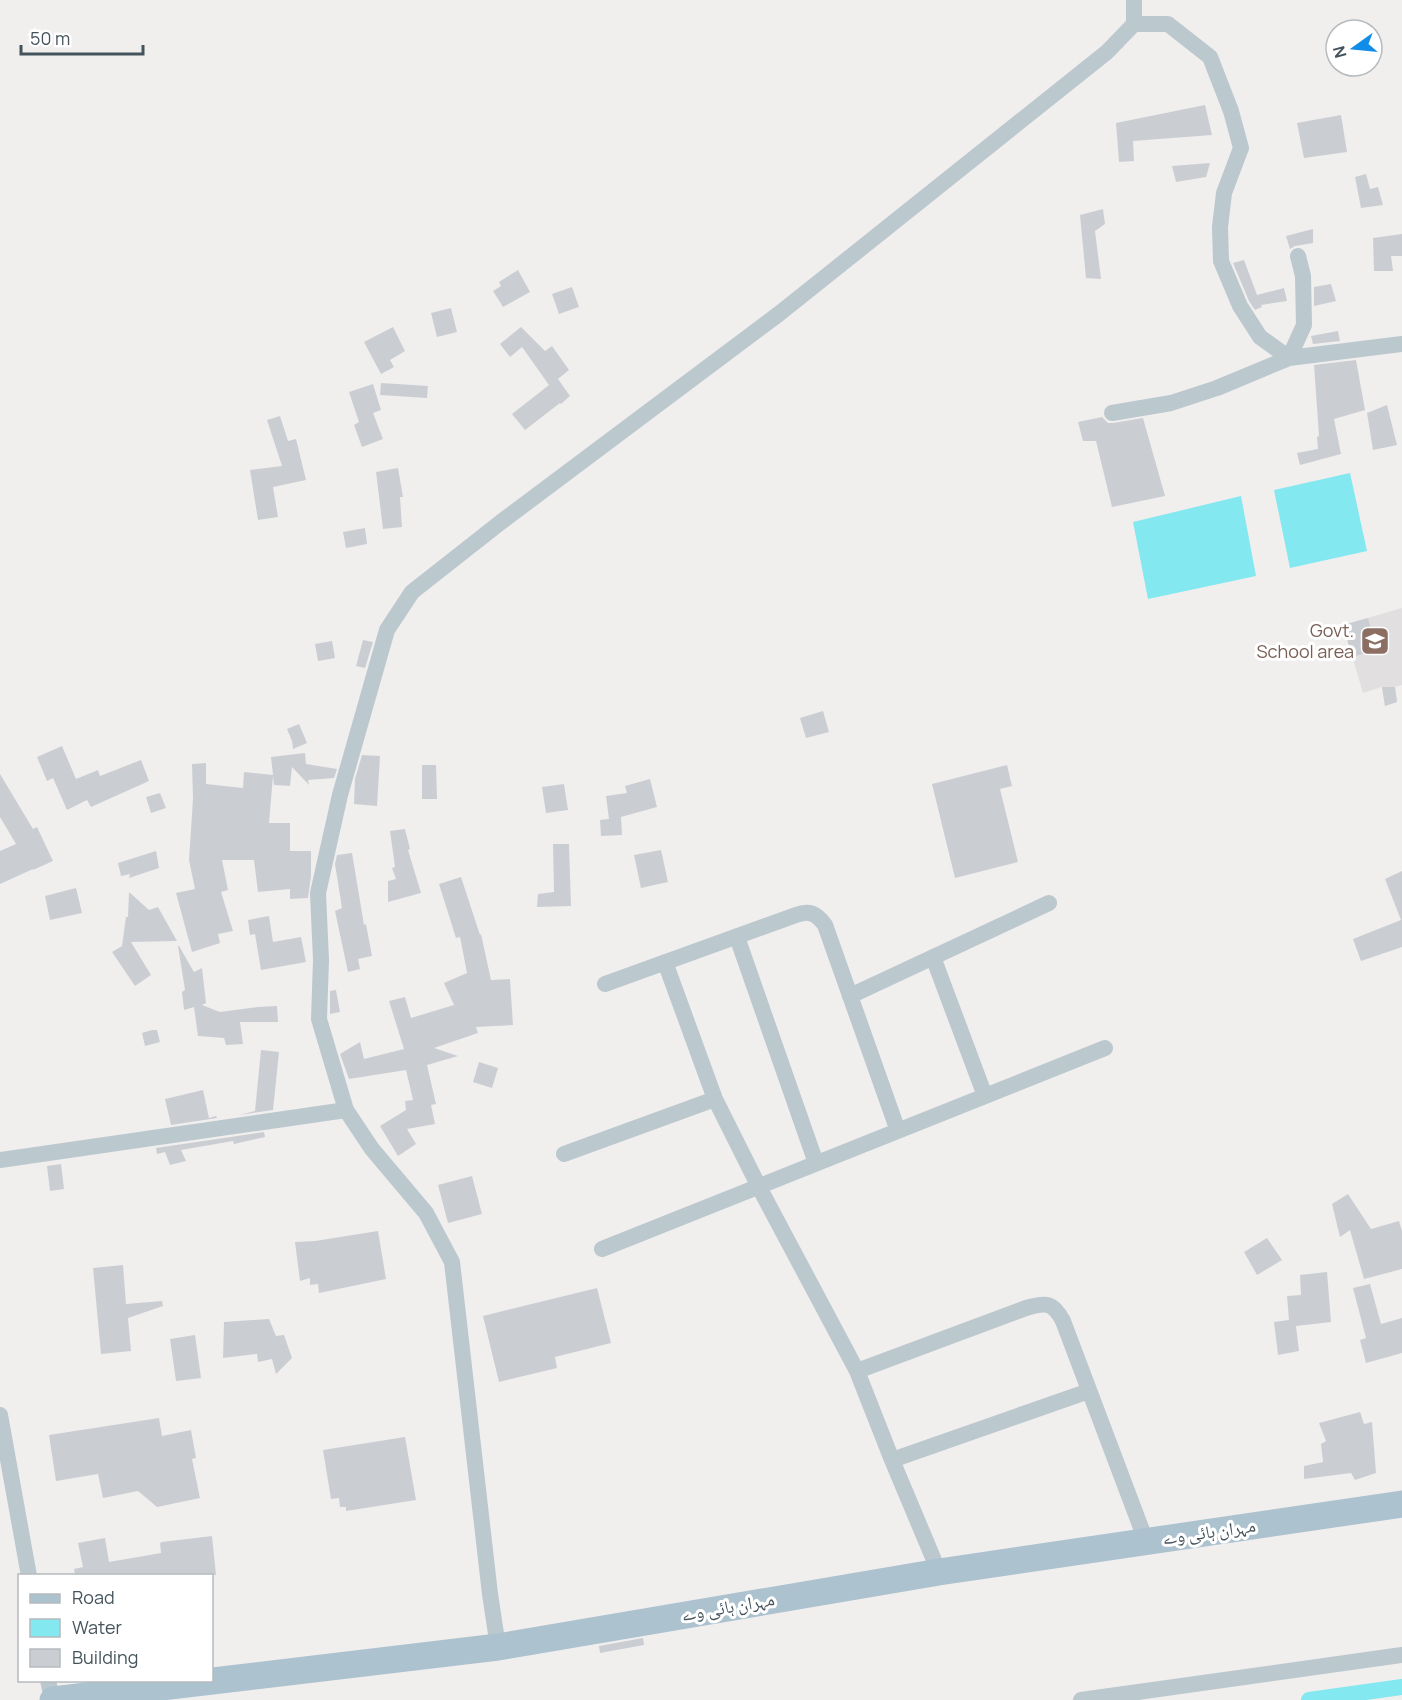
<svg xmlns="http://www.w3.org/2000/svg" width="1402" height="1700" font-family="Manrope,'Noto Naskh Arabic',sans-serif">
<rect width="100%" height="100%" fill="#f1eeee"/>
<path fill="#e2dfe0" d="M1402 608V685L1395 687 1397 702 1385 706 1382 687 1363 693 1343 625Z"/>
<path fill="#84e8f0" d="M1350 473 1367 551 1290 568 1274 490Z
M1241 496 1256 576 1148 599 1133 522Z"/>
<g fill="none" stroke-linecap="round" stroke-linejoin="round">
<path stroke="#84e8f0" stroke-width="16" d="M1309 1700 1402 1687"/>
</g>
<path fill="#caced3" d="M1205 105 1212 135 1133 141 1134 161 1119 162 1116 123Z
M1341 115 1347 152 1304 158 1297 123Z
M1210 163 1206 177 1176 182 1172 166Z
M1366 174 1370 189 1378 187 1383 205 1361 208 1355 177Z
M1103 209 1105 224 1095 231 1101 279 1086 278 1080 215Z
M1313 229V243L1295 246 1290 249 1286 236Z
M1402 234V256H1391L1393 271H1374L1373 238Z
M1244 260 1257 295 1284 288 1287 301 1261 305 1262 307 1255 310 1249 301 1233 263Z
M518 270 530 292 503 307 493 291 501 286 499 282Z
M1331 284 1336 301 1314 306V287Z
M572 287 579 307 559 314 552 294Z
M451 308 457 332 437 337 431 313Z
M393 327 405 351 390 360 394 367 381 374 364 342Z
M521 327 545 351 552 346 569 370 558 379 570 396 561 404 560 403 525 430 512 414 549 385 522 347 510 357 500 344Z
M1338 331 1340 341 1313 344 1311 336Z
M1356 360 1365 410 1334 419 1341 454 1300 465 1297 453 1318 449 1317 437 1319 436 1314 365Z
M381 383 428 386 427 398 380 395Z
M373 384 381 410 373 413 383 439 362 447 354 425 359 422 349 392Z
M1387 405 1397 445 1373 450 1367 413Z
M280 416 288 441 296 439 306 480 273 487 278 517 258 520 250 470 282 466 267 420Z
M1102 417 1108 423H1113L1143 418 1165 496 1112 507 1096 441H1083L1078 422Z
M398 468 403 497H400L402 527 383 529 376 472Z
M365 528 367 544 346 548 343 532Z
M1368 618 1377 650 1352 657 1343 625Z
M363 640 373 642 365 668 356 666Z
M332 641 335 658 318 661 315 644Z
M1382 687H1395L1397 702 1385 706Z
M823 711 829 732 806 738 800 718Z
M299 724 307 743 293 749 292 741 287 729Z
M62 746 76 779 98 770 100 776 141 760 149 781 91 807 87 800 67 810 53 778 47 781 37 757Z
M305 753 306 764 337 769 334 778 308 780 309 785 292 767 290 786 274 785 273 776 269 823H290V851H311V876L308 898 290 899V889L258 892 254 860H222L228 890 221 892 233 931 218 934 220 943 192 952 176 893 195 889 189 860 193 799 192 764 206 763V784L243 788 244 772 273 775 271 757Z
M362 755 380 756 377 806 354 804 355 779Z
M422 765H436L437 799H422Z
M1007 765 1012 786 1000 789 1018 862 955 878 932 784Z
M0 774 33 829 37 827 53 861 33 870V869L0 884V851L16 844 0 817Z
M650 779 657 807 621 817 622 835 601 836 600 820 609 819 606 796 627 793 625 786Z
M564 784 568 810 546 813 542 787Z
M160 793 166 808 151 813 146 797Z
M405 829 410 849 408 850 421 893 388 902V881L396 879 392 868 395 867 390 831Z
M553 844H569L571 906 537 907 538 894 554 892Z
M661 850 668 882 641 888 634 855Z
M156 851 159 868 129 878 130 874 121 876 118 863Z
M352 853 364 925 366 924 372 956 358 959 360 969 348 972 335 911 342 908 335 864 337 855Z
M1402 871V947L1361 961 1353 939 1401 920 1385 879Z
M461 877 480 935 481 934 491 980 510 979 513 1025 476 1027 478 1033 434 1048 458 1056 427 1065 436 1104 431 1105 435 1124 407 1129 416 1144 398 1156 380 1126 406 1110 405 1101 413 1100 406 1070 349 1079 340 1054 360 1042 364 1059 404 1049 389 1001 405 997 411 1018 454 1005 444 983 467 973 460 937 456 938 439 884Z
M76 888 82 913 50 920 45 896Z
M129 892 149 910 158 907 177 941 131 942 151 975 135 986 112 952 122 946 126 917H128Z
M269 916 273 942 301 937 306 962 261 970 255 934 250 935 248 920Z
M178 946H179L194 972 202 968 206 1003 202 1005 220 1012 258 1007 277 1006 278 1022H240L243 1044 226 1045 224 1038 198 1036 194 1007 184 1010 182 992 185 990Z
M336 990 340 1012 330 1014V991Z
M152 1030H157L160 1042 145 1046 142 1033Z
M261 1050 279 1052 273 1110 239 1115 255 1111Z
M479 1062 498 1068 492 1088 473 1082Z
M203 1090 209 1118 216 1116 217 1118 171 1125 165 1099Z
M264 1132 265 1137 234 1144 233 1141 181 1150 186 1161 170 1165 165 1152 157 1154 156 1148Z
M61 1164 64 1189 50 1191 47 1166Z
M472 1176 482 1214 448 1223 438 1185Z
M1348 1194 1371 1229 1399 1221 1402 1231V1269L1364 1279 1350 1230 1340 1237 1332 1204Z
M378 1231 386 1279 319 1293 318 1284 310 1285V1278L300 1281 295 1242 315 1241Z
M1267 1238 1282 1260 1257 1275 1244 1252Z
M123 1265 126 1304 162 1301 163 1306 128 1318 131 1351 101 1354 93 1268Z
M1327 1272 1331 1322 1296 1326 1299 1351 1278 1355 1274 1322 1289 1320 1287 1296 1301 1295 1300 1275Z
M1370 1284 1381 1324 1402 1318V1353L1366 1363 1360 1340 1366 1338 1353 1288Z
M597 1288 611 1343 555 1357 557 1368 499 1382 483 1316Z
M269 1319 276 1336 284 1335 292 1358 276 1374 272 1359 258 1362 257 1354 223 1358 224 1322Z
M195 1335 201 1378 176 1381 170 1339Z
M1360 1412 1364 1424 1372 1422 1376 1473 1355 1480 1351 1473 1304 1479V1466L1323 1462 1321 1444 1326 1441 1319 1423Z
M159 1418 162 1436 191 1430 196 1458 192 1459 200 1498 157 1507 138 1491 103 1498 98 1474 56 1481 49 1435Z
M405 1437 416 1500 346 1511V1507H340L339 1498 331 1499 323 1450Z
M212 1536 216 1575H75L74 1569 83 1567 78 1543 105 1538 109 1562 161 1553 160 1543 162 1542Z
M643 1638 644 1645 600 1653 599 1646Z"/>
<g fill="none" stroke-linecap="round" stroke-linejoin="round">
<path stroke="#bbc8ce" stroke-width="16" d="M1134 24H1168L1210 57 1231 111 1241 148 1224 193 1220 227 1221 261 1240 306 1260 337 1289 358 1402 344
M1112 413 1171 403 1217 388 1289 358 1304 325 1303 276 1298 256
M737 937 816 1163
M933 957 985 1096
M665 962 715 1099 759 1187 857 1371 892 1460 939 1572
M605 984 796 915C809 910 816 913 825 925L898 1131
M850 996 1049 903
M564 1154 715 1099
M0 1160 346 1110
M602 1249 1105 1048
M857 1371 1026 1308C1046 1302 1053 1302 1063 1321L1146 1541
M0 1415 29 1576
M892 1460 1089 1391
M498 1647 490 1594 452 1262 426 1213 372 1149 346 1110 319 1019 321 960 318 893 340 795 387 630 412 592 501 522 780 313 1107 52 1134 24V0
M48 1680 52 1700
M1081 1700 1402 1655"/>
<path stroke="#acc2cf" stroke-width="27" d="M53 1700 498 1647 939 1572 1402 1504"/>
</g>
<defs>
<g id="school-square" transform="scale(1.5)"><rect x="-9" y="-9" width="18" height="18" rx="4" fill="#8d6e63" stroke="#fff"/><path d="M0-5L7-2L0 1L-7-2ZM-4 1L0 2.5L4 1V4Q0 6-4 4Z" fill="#fff"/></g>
</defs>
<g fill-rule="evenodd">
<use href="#school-square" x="1375" y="641"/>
</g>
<g text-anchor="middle" stroke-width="6" stroke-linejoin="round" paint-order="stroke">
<g font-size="18" fill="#785e54" stroke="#fff" text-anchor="end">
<text x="1354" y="637">Govt.<tspan x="1354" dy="21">School area</tspan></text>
</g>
<g font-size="18" fill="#45545c" stroke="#fff">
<text transform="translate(1209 1532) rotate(-8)" y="6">مہران ہائی وے</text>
<text transform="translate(728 1607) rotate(-10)" y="6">مہران ہائی وے</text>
</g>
</g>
<rect x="18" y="1574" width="195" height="108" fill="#ffffff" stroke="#b5bbbe" stroke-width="1.5"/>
<rect x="30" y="1594" width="30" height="9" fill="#acc2cf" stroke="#b5bbbe" stroke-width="1.5"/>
<text x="72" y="1604" font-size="18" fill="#45545c">Road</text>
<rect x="30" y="1619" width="30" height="18" fill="#84e8f0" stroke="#b5bbbe" stroke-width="1.5"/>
<text x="72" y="1634" font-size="18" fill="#45545c">Water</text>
<rect x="30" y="1649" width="30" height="18" fill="#caced3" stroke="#b5bbbe" stroke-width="1.5"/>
<text x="72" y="1664" font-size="18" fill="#45545c">Building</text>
<g transform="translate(1354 48) rotate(255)"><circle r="28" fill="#ffffff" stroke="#b5bbbe" stroke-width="1.5"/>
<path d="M0-4.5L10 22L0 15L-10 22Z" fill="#108ce9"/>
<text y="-9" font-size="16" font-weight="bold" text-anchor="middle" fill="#45545c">N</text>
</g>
<path d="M21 45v9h122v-9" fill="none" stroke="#45545c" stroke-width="3"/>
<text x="30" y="45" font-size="18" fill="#45545c" stroke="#ffffff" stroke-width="4.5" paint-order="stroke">50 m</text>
</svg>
